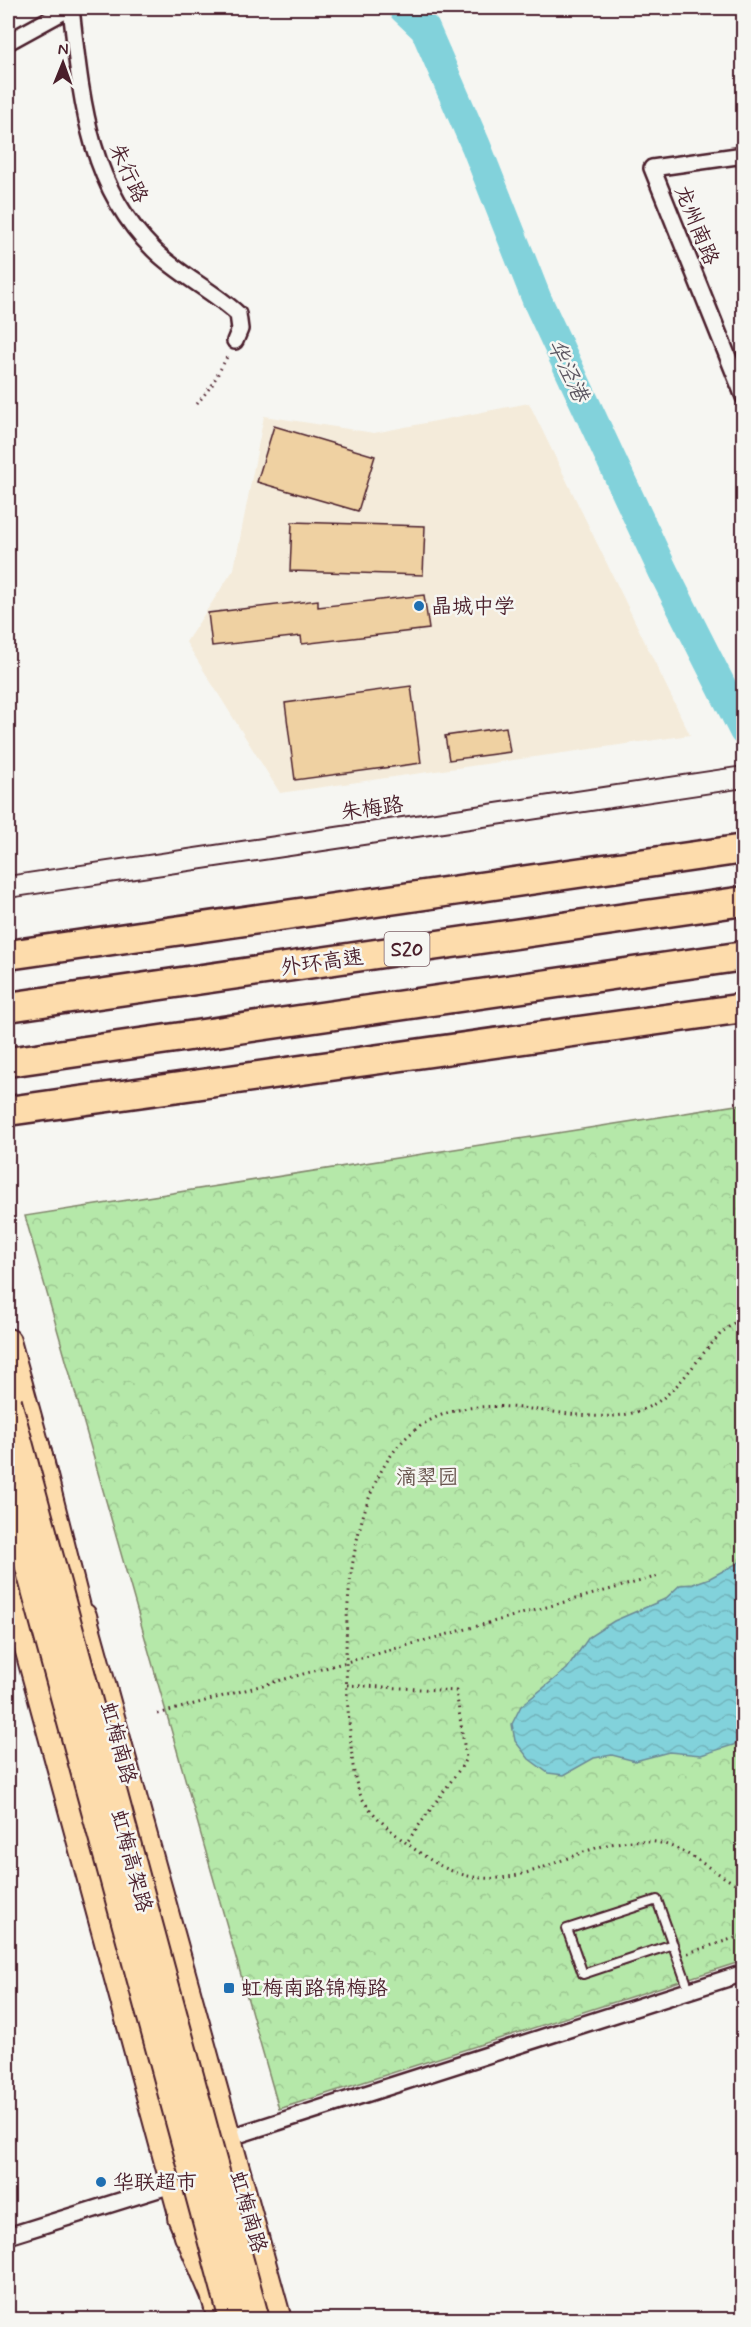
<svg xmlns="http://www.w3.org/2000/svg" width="751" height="2327" font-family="Mynerve,'LXGW WenKai TC',sans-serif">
<defs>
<pattern id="park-crowns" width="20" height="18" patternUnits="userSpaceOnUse" patternTransform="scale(1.5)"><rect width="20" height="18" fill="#b5e8a9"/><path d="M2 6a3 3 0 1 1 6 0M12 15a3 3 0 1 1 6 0" fill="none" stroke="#9dc792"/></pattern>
<pattern id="water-waves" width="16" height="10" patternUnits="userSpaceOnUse" patternTransform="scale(1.5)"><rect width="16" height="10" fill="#82d2db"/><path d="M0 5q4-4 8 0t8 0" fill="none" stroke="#72b4bc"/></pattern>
</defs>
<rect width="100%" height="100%" fill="#f6f6f2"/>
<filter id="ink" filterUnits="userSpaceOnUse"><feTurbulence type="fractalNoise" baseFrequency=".0167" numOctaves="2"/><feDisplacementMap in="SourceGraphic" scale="12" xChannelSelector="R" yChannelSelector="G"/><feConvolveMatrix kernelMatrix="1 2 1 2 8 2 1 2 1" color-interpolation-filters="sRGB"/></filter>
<g filter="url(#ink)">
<path fill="#f4ebda" d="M529 403 690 735 280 793 186 642 234 569 264 416 374 433Z"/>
<path fill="url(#park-crowns)" stroke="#80846a" stroke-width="1.5" d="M743 1104V1961L279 2109 25 1216Z"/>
<path fill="url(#water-waves)" stroke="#6c8a95" stroke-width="1.5" d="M743 1560V1742L701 1755 669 1752 635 1761 612 1755 594 1758 564 1775 548 1773 529 1759 515 1741 512 1724 521 1706 567 1669 589 1637 614 1621 665 1599 680 1585 693 1584 710 1578Z"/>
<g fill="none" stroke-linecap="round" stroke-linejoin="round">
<path stroke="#82d2db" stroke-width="30" d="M403 8 425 29 476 146 537 300 663 571 744 731"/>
</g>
<path fill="#efd1a2" stroke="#4a1f2b" stroke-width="1.5" d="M274 426 375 456 358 511 257 482Z
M292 522 425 526 423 575 290 571Z
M424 595 429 629 302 644 301 636 212 646 208 613 318 600V607Z
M411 686 421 763 295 780 285 703Z
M506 727 510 752 449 760 445 736Z"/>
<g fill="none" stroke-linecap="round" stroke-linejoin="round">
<g stroke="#4a1f2b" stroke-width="12">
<path id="service" d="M673 1944 583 1974 567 1929 657 1900 689 1990"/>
</g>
<g stroke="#4a1f2b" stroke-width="20">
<path id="minor" d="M71 8C81 95 87 184 154 250 179 275 212 290 238 314L240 329 235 341
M8 42 70 8
M744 155 652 168 744 397
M228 2138 744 1973
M8 2236 181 2182"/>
</g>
<g stroke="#4a1f2b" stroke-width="24">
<path id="tertiary" d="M8 887 744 777"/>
</g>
<g stroke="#4a1f2b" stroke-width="28">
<path id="primary" d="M8 1341 42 1464
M8 1578 187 2236
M84 1616 279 2320"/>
</g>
<g stroke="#4a1f2b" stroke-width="30">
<path id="trunk" d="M36 1445 85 1639
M181 2217 214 2294 221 2318"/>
</g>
<g stroke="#4a1f2b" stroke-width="33">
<path id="motorway" d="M8 955 744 849
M8 1007 744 901
M8 1062 744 956
M8 1111 744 1008"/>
</g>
<path stroke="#4a1f2b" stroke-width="3" stroke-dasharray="1.5 4.5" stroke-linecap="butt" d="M197 404 212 385 228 355
M744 1316C734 1323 723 1330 716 1339 693 1363 676 1396 644 1409 623 1418 601 1417 579 1415 527 1410 470 1394 422 1425 341 1477 341 1647 350 1732 352 1753 352 1777 361 1796 373 1820 417 1853 441 1866 519 1906 572 1836 648 1841 685 1844 711 1873 744 1888
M347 1685 456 1691 466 1758 462 1766 407 1842
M158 1714 659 1576
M688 1953 744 1935"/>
<use href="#service" stroke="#f6f6f2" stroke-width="8"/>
<use href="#minor" stroke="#f6f6f2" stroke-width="15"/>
<use href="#tertiary" stroke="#f6f6f2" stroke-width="20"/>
<use href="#primary" stroke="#fddcac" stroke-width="24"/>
<use href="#trunk" stroke="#fddcac" stroke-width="26"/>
<use href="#motorway" stroke="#fddcac" stroke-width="28"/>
<g stroke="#4a1f2b" stroke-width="30" stroke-linecap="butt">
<path id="trunk-bridge" d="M8 1402 256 2320
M8 1490 233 2320"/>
</g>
<use href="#trunk-bridge" stroke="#fddcac" stroke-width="26"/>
</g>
</g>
<g fill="#1f6fb2" stroke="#f6f6f2" stroke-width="2">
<circle cx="419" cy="606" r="6"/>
<rect x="223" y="1982" width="12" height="12" rx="3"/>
<circle cx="101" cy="2182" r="6"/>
</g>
<g text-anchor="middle" stroke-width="5" stroke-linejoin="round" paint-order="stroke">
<rect fill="#f6f6f2" stroke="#7e6067" stroke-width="1.5" x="384.5" y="932" width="45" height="34" rx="4.5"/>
<g font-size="20" font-weight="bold" fill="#4a1f2b">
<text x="407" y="956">S20</text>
</g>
<g font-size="21" fill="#4a1f2b" stroke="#f6f6f2">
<text transform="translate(129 173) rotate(65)" y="7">朱行路</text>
<text transform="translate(697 225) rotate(68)" y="7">龙州南路</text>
<text transform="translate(372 808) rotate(-8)" y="7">朱梅路</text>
<text transform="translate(322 962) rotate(-8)" y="7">外环高速</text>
<text transform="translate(119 1743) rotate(75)" y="7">虹梅南路</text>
<text transform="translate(132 1861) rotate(75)" y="7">虹梅高架路</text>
<text transform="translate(249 2212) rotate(74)" y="7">虹梅南路</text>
</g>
<g font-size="21" fill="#4a1f2b" stroke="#f6f6f2" text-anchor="start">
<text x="431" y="613">晶城中学</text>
<text x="241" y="1995">虹梅南路锦梅路</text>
<text x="113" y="2189">华联超市</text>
</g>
<g font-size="21" fill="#65514a" stroke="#f6f6f2">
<text x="427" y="1484">滴翠园</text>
</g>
<g font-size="22" font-style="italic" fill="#5b5560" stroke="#f6f6f2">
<text transform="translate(569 370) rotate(65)" y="8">华泾港</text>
</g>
</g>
<rect width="751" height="2327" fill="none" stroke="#f6f6f2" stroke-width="30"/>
<rect x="15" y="15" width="721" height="2297" fill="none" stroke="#4a1f2b" stroke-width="2" filter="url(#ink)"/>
<g transform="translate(63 63) rotate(1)" stroke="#f6f6f2" stroke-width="4.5" paint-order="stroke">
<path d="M0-4.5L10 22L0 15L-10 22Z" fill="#4a1f2b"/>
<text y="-9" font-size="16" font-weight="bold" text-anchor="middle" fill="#4a1f2b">N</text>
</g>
</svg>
